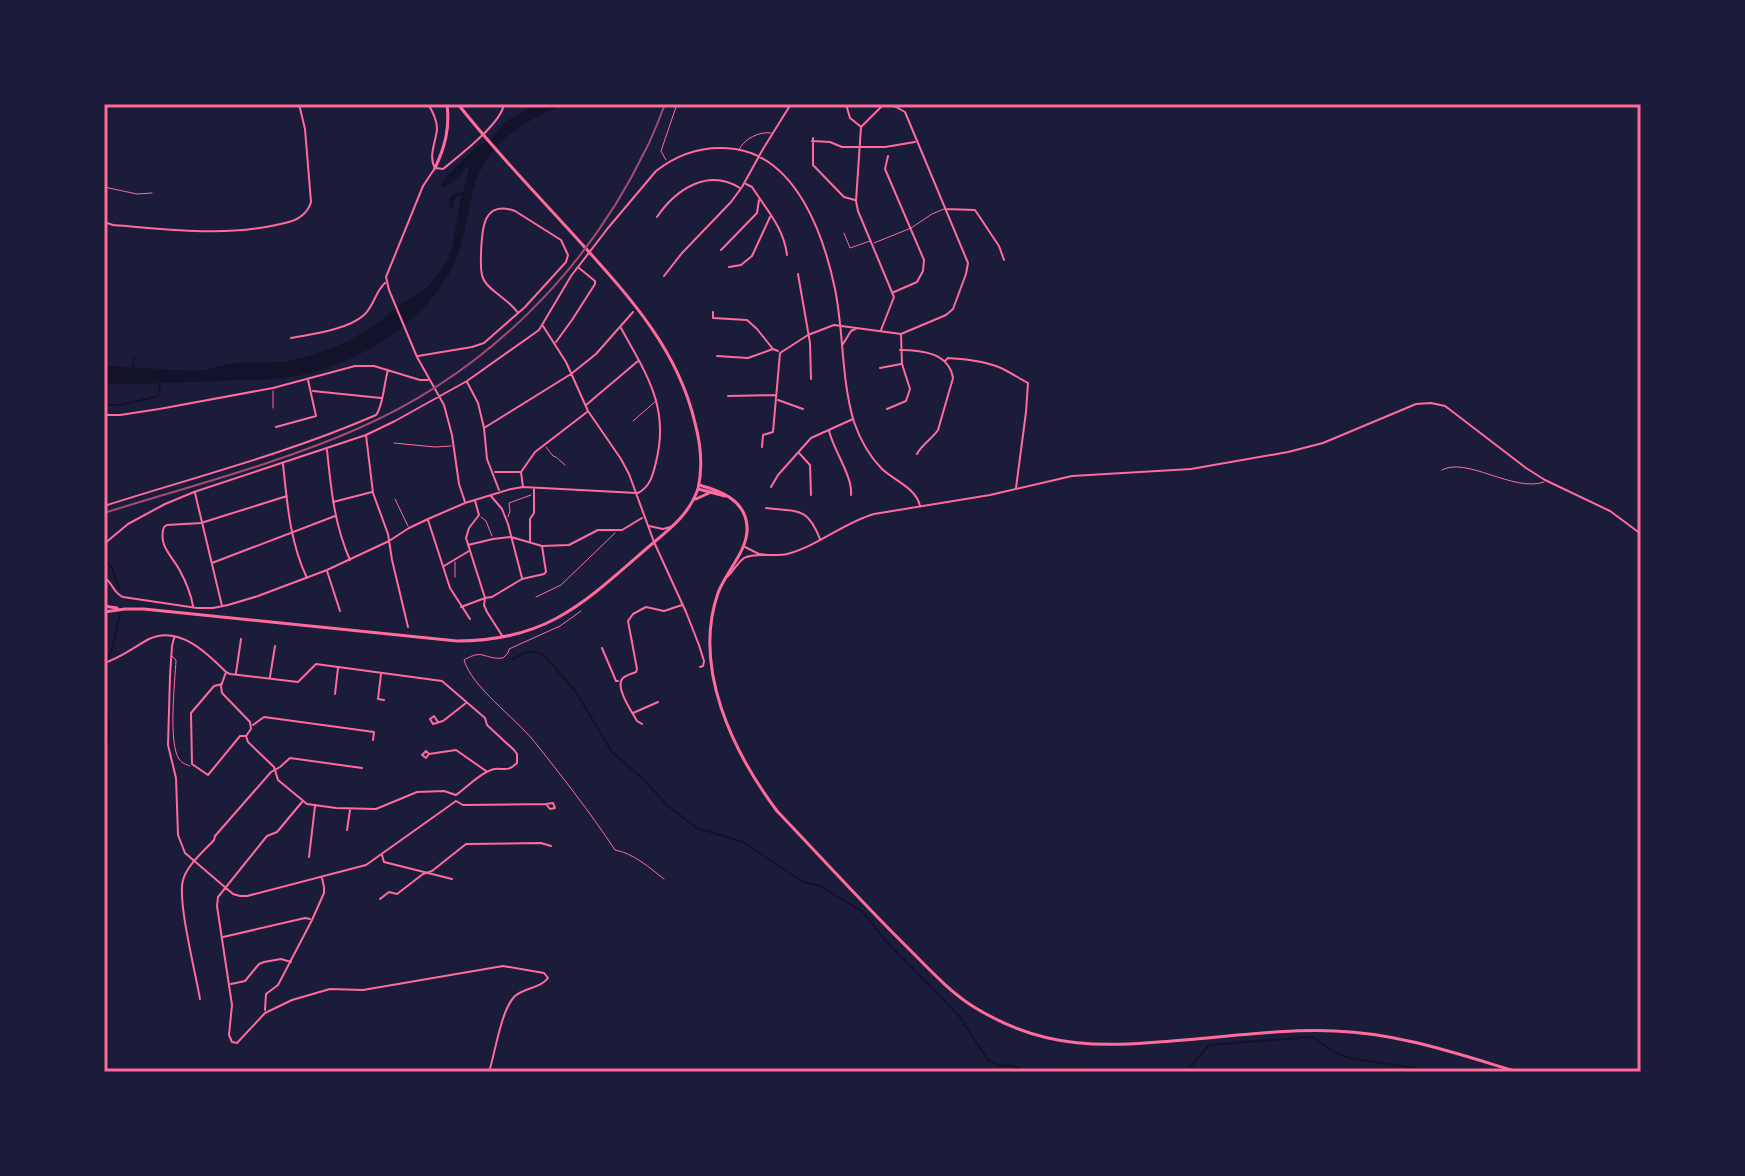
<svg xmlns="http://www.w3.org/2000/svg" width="1745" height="1176" font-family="Lato,sans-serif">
<rect width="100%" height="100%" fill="#1b1b3a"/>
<path fill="#12122b" d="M536 104H567C525 119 484 144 473 191 467 214 465 239 455 262 429 320 359 364 297 376 271 381 245 379 218 381 183 382 149 384 114 384L104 383V366L198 371 235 363 283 362 310 356 349 341 379 322 404 302 423 291 430 284 446 263 452 249 461 196 458 195 454 201 453 208 452 210 449 207 450 198 454 194 463 192 469 167H467C460 175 453 185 442 187L441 182 476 147 490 140 505 122Z"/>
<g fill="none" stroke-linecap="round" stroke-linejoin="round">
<path stroke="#12122b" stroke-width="2" d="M133 368 134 358
M104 405H121L158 396 160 384
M104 558 112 568 120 590
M512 659 527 652H536L545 656 576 692 612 752 643 779 668 806 697 828 743 842 803 882 820 886 863 912 884 939 960 1017 988 1060 997 1065 1013 1066 1024 1071 1032 1070 1036 1072
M104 667C115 648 114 635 120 614
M104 708C111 723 111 738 104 753
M1057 1072 1073 1069 1086 1072
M1186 1072 1209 1045 1312 1037 1338 1054 1354 1059 1416 1068 1426 1072"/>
<path stroke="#ff6b9d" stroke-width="1" d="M739 150C743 139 760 131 771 133
M666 160 661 151 677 104
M104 187 137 194 152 193
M844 233 850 248 870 241
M874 243 911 228 932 214 944 209
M273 391V408
M633 421 657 400
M394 443 435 447 451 446
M546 447 553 456 556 457 565 465
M1442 470C1466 456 1514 493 1544 482
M395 499 408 526
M481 517 486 521 492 536
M508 517 510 511 509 503 531 495
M455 577V562
M536 597 561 585 615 533
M581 611 560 626 509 649 508 653 503 658C484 660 484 648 464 660 472 687 514 717 533 740 561 775 590 812 615 850 633 853 650 868 664 879
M172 656 176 660C175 681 168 743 179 759 183 764 185 764 190 766"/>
<path stroke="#ff6b9d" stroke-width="2" d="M428 104C433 112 437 120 437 129 436 142 428 156 435 168L423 186 386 277 389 290 417 357 444 405 452 435 459 484 465 502
M846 104 850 118 860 126
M813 138V165L844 197 855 200
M812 141 830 142 842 147H885L915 142
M888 156 885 169 924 260 923 271 917 282 894 292
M436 168 443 169C460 155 501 124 504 104
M746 184 752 187C766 209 784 228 787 255
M945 209 975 210 999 246 1004 260
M657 217C676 189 708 168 740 188
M104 222 113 225C167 229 223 237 276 225 284 223 294 222 300 217 306 213 309 209 311 202L305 129 299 104
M721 250 757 213 759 200
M729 267 741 265 752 256 770 217
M798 274 810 343 811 379
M664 276 682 253 731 202 742 187 763 149 791 104
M713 312V318L747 320 757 329 773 349
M543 326 566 362 588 411 621 459 629 474 654 542 686 612 699 645 704 661 703 666 700 667
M621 328C646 374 670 407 656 462 653 475 650 487 638 493
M291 338C312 334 347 330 364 315 374 306 375 292 385 283
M556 342 572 320 595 284V281L579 268
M843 344 851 331 857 328
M900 350C922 350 949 353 953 378L938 430C932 439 922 444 917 454
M418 356 472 347 484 343 525 307 566 262 568 255 561 240 515 211C482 199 482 231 481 253 481 261 480 271 483 278 487 290 509 299 518 313
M717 356 748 358 773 349 778 351
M945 361 948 358C966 359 990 362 1005 370 1013 374 1020 379 1028 383L1026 412 1016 488
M880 368 901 364
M467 382 478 403 484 428 487 459 499 490
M313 391 381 398
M728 396 776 395
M778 400 803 409
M586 405 638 361
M887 409 906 401 910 389 902 364 901 335
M104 415H120L159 409 273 388 355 366H374L420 380H428
M276 427 316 416 308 380
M484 428 571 374 596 354 633 312
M829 431C834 451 853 477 851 495
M366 435 373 493 388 534 392 560 408 627
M762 447 763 435 773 432 780 353 808 335 834 325 901 334 946 315 953 309 966 274 968 263 905 112 896 107 889 104 883 105 861 127 856 201 858 211 894 297 881 330
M327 450C331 488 334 524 350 560
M799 453 810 465 811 495
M283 464C287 502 290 543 307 578
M495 472H520
M523 487 521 472 535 452 587 412
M771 487 778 475 811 438 853 419
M195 493 222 606
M491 496 502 509 508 524 522 578
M475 501 479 515 469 528 466 538 485 598 484 605 487 612 503 637
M333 502 372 492
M104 506C195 477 289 453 376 415 383 407 384 383 388 370
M766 508C798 512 807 506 820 539
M428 520 450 588 470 619
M649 526 663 529 670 527
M530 541V519L534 513V489
M104 544 128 524 165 504 194 492 366 435 395 421 467 381 539 330 571 276 608 228 656 171C679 153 706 145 735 149 797 158 824 236 835 289 844 333 841 379 854 422 860 439 869 456 882 469 895 481 916 488 920 506
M468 545 493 539 511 537 542 546 569 545 598 530H622L642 518
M212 563 335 516
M444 566 469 551
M327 571 340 611
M104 577C113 583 113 593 123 597L197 608H213L228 605 258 596 327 570 389 541 409 528 428 519 465 503 511 489 523 487 637 493
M193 606C191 594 185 580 179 569 170 554 158 544 164 527L167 525 201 523 287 496
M461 607 485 598 492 597 522 579 544 574 546 572 542 546
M174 638 172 646 170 676 168 745 176 778 178 835 185 853 233 894 240 896H247L366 865 456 801
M602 648 616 681H618
M104 663C121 658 134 647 149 639 179 625 207 653 226 672L230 674 298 682 316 664 442 681 485 718 487 725 514 750 517 754V763C506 774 502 766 491 770 479 774 466 788 456 795L444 791 417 792 376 809 336 808 307 804 278 780 274 767 248 742 246 736 251 729 250 722 222 693 221 686 226 672
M236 673 241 639
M381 674 378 699 384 700
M270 677 275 646
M222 684 214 686 191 713 192 764 208 775 240 736H245
M335 694 338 668
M633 713 658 702
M438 722 434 716 430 719 433 724 443 721 466 703
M642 724 637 721C632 712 614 686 623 678 626 675 631 674 636 672L637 669 628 621 633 614 646 607 664 611 682 605
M253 725 264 717 374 732 373 740
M429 754 426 751 422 755 426 758 429 754 456 750 486 771
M456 801 463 805 546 804 550 809 555 808 553 803 546 804
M302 802 277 832 267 836 218 897 217 906 232 1005 229 1035 232 1042 237 1043 265 1013 292 1000 330 989 363 990 503 966 544 973 548 978C540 989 524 987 514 997 501 1011 495 1053 489 1072
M347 830 350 810
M382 855 384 862 452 879
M309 857 315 806
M380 899 389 892 397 894 423 874 432 871 466 844 541 843 551 846
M223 937 305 918 310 919
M231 984 245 981 259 964 264 962 281 959 291 962
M200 999C196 975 177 900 183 880 187 865 204 851 214 840L215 836 271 772 280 767 290 758 362 768
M265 1010 266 994 278 985 312 920 324 893V887L322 878"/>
<path stroke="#ff6b9d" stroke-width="2" d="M745 547 759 554 768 555
M727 577C733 572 737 563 744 558 754 552 775 557 787 554 818 546 843 523 874 514L990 495 1072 476 1191 469 1288 452 1323 443 1416 404 1431 403 1445 406 1453 412 1526 468 1545 480 1610 511 1641 534"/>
<path stroke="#ff6b9d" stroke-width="3" d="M696 499 709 493
M104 606 117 608
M104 612 125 609H144L457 641C546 641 583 604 646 549 667 531 688 517 698 489"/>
<path stroke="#ff6b9d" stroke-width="3" d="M458 104C493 149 533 190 571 232 623 290 677 345 695 423 701 445 703 467 698 489L725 496
M435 168C445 147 450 128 447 104
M699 485C721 491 745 500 747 526 749 550 726 571 718 593 692 668 733 752 777 811 821 857 865 906 911 951 931 971 950 992 974 1007 1050 1054 1112 1046 1196 1039 1242 1035 1289 1029 1335 1031 1398 1033 1458 1054 1518 1072"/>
<path stroke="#a44b75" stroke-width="2" d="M104 513C187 487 277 464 357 429 484 374 586 273 646 149 654 134 659 119 665 104"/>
</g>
<rect width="1745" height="1176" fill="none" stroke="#1b1b3a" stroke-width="212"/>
<rect x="106" y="106" width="1533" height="964" fill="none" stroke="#ff6b9d" stroke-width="3"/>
</svg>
